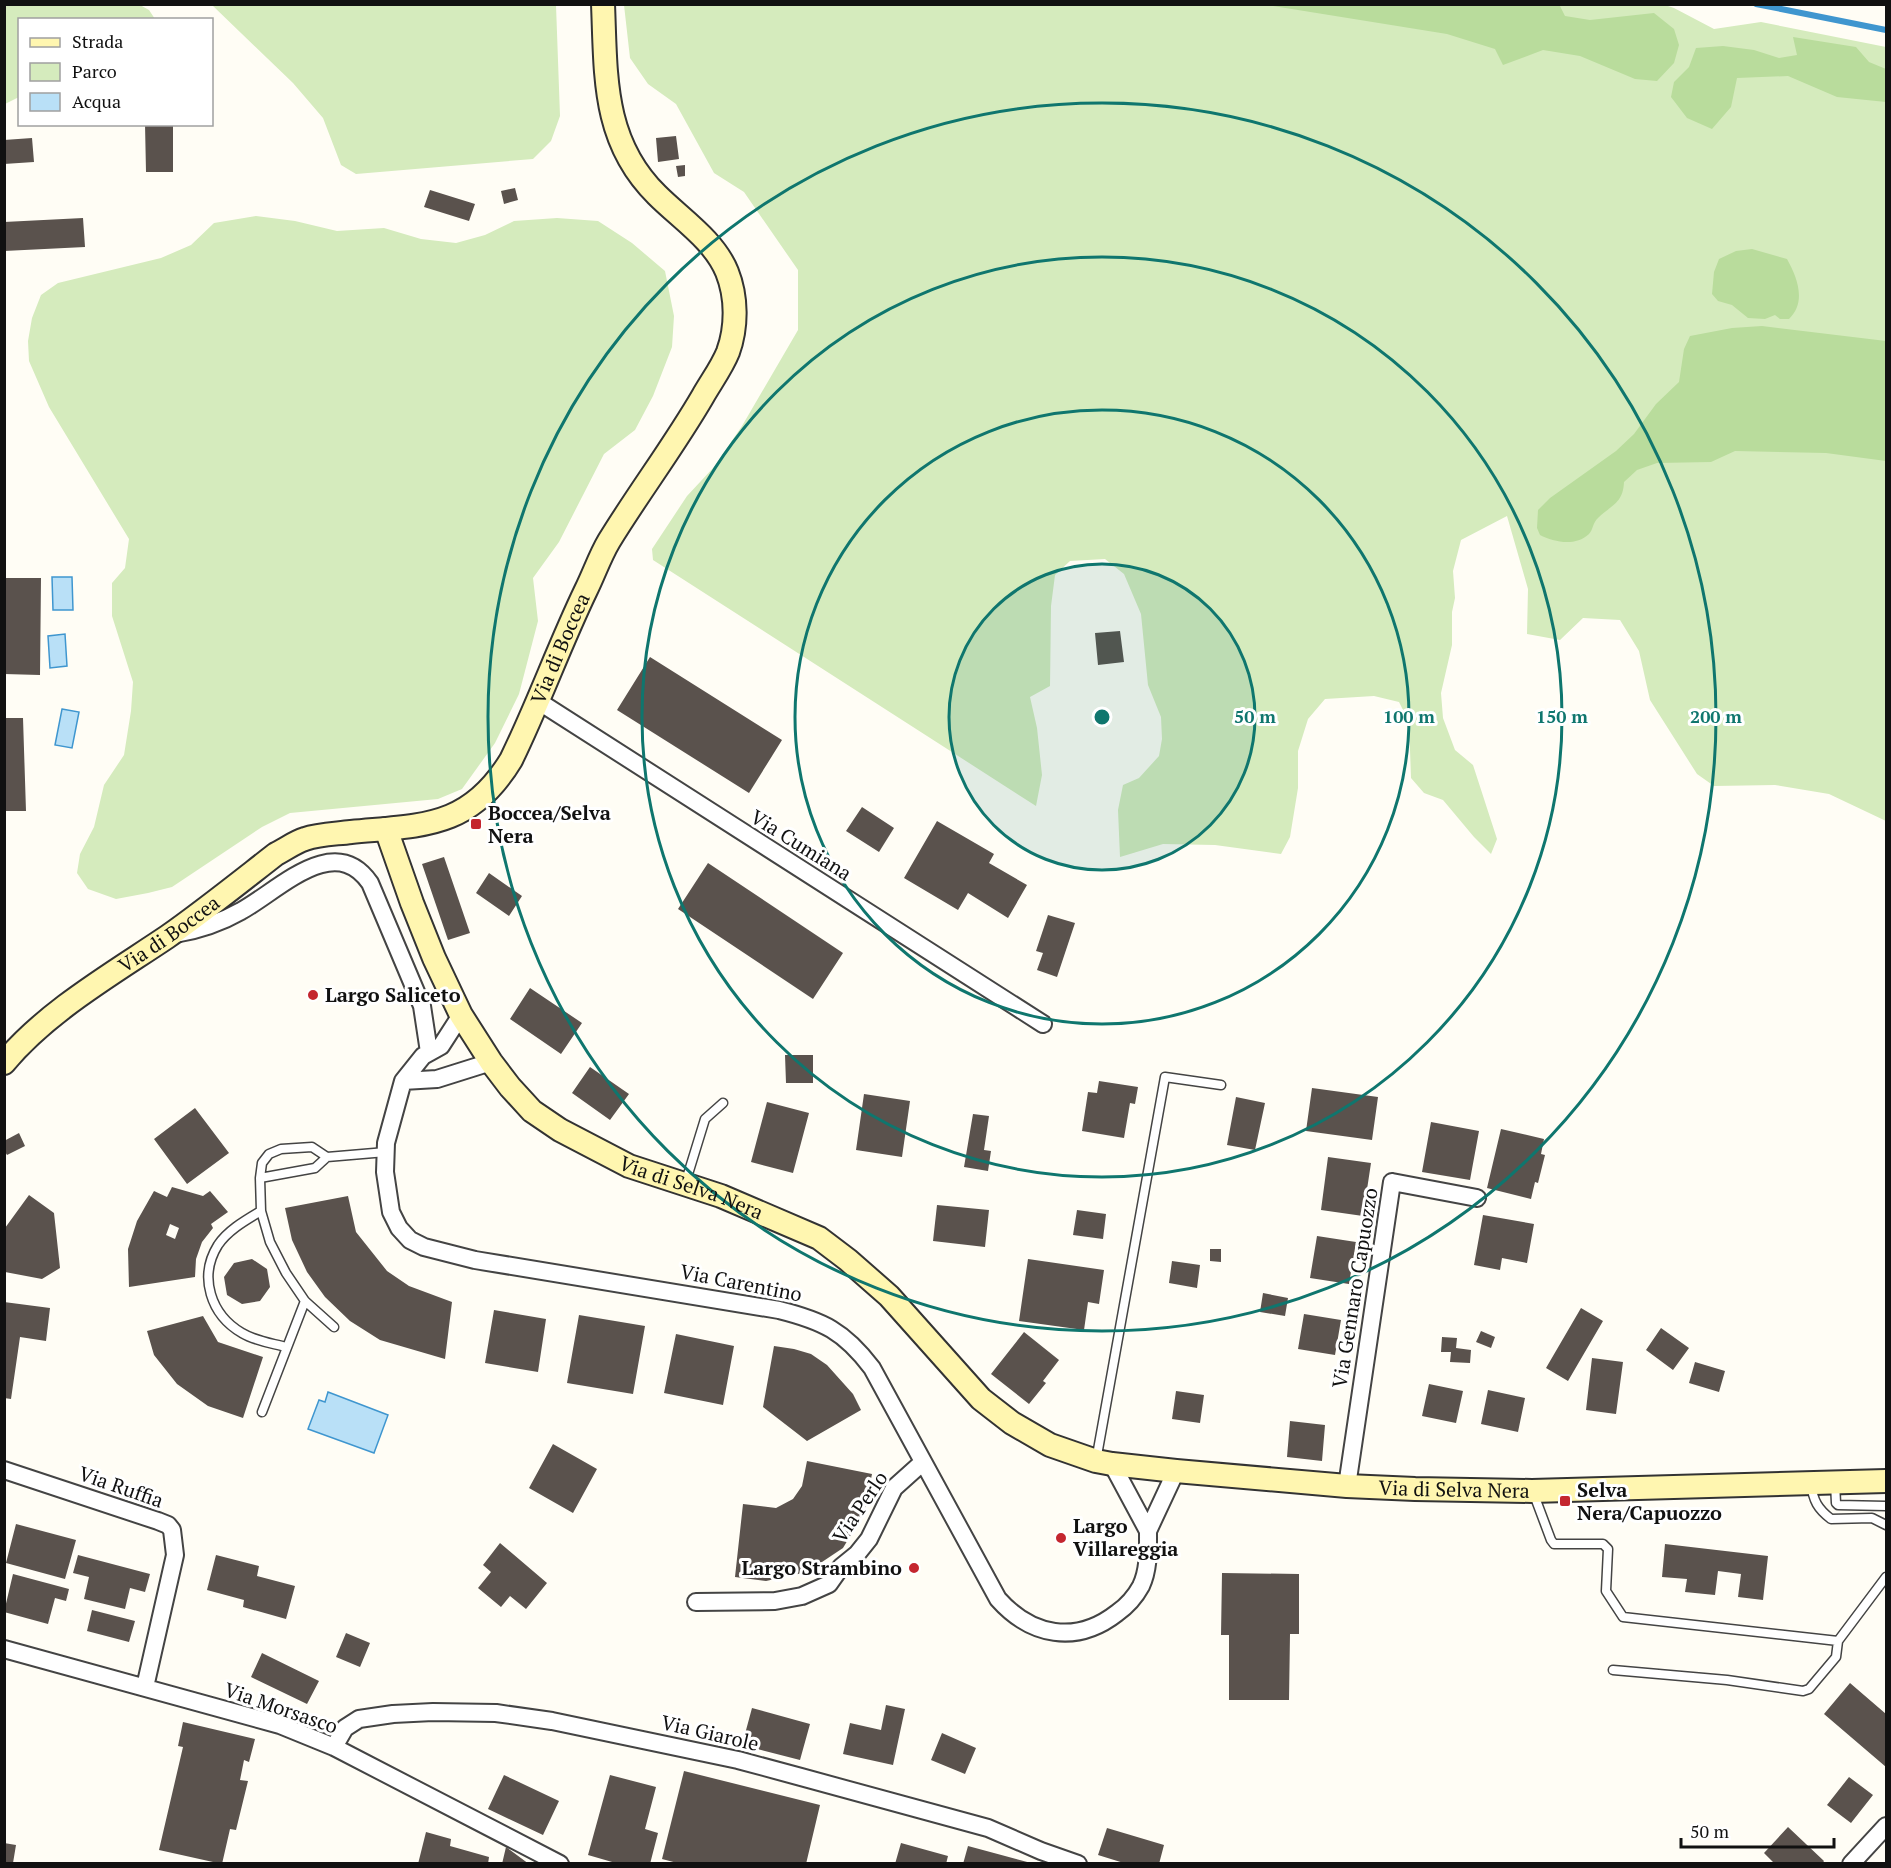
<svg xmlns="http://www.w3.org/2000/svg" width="1891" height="1868" font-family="'PT Serif',serif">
<rect width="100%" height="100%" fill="#fffdf5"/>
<path fill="#d5ebbd" d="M1662 4 1674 8 1714 29 1761 22 1886 47V821L1829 794 1775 785 1714 786 1697 774 1650 700 1639 651 1620 620 1583 618 1560 640 1527 634 1528 589 1507 516 1461 540 1453 571 1455 598 1452 612V645L1441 693 1443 718 1455 750 1473 765 1497 839 1491 854 1474 837 1443 800 1424 793 1411 778 1409 722 1399 702 1374 696 1325 699 1308 719 1298 751V788L1290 837 1281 854 1215 845 1163 844 1120 857 1118 810 1123 785 1139 778 1159 756 1162 739 1161 717 1148 685 1141 614 1124 574 1105 559 1070 561 1055 575 1051 606 1050 686 1030 697 1037 728 1042 775 1036 806 653 560 652 549 687 496 714 467 742 426 798 330V270L744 192 714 173 676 104 648 84 630 58 624 5Z
M4 5H140L149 10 155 19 20 20 19 97 5 104Z
M206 5H556L560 116 551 141 533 159 356 174 341 165 323 118 293 83 213 6Z
M256 216 295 221 337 231 384 228 421 239 456 243 485 235 514 221 557 218 598 221 632 243 665 271 674 316 672 347 653 396 635 430 604 454 559 542 533 578 538 621 519 694 495 743 462 789 438 799 290 813 262 827 172 887 148 893 116 899 88 889 77 873 80 854 94 827 104 785 124 755 131 711 133 682 112 616V583L125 568 129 539 49 407 29 361 28 341 32 318 41 295 58 283 161 258 191 245 214 223Z"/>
<path fill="#b9dc9c" d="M1559 4 1565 16 1590 20 1654 13 1674 29 1679 45 1674 63 1657 81 1635 79 1580 56 1543 50 1503 65 1495 49 1447 34 1267 5Z
M1793 37 1856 47 1869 62 1886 69V102L1837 97 1788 76 1737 78 1731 107 1712 129 1687 118 1671 97 1674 82 1689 67 1696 48 1723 46 1754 50 1779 58 1797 55Z
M1752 249 1787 259C1797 277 1807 302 1789 319H1780L1775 315 1765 319 1748 318 1732 305 1718 301 1712 294 1714 272 1719 259 1736 251Z
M1762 326 1886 341V461L1826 453 1735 451 1711 462 1657 463 1637 470 1624 482C1623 504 1611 505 1598 518 1593 522 1593 530 1589 534 1575 547 1554 542 1540 535L1537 528 1538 510 1550 498 1616 451 1634 434 1656 404 1679 382 1684 349 1690 336 1732 328Z"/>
<path fill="#b9e0f7" stroke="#3f96cf" stroke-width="1.5" d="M52 577H72L73 610H53Z
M65 634 67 666 50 668 48 636Z
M62 709 79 712 72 748 55 745Z
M328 1392 388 1415 374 1453 308 1429 319 1400 325 1402Z"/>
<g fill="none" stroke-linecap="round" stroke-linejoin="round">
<path stroke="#3f96cf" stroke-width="6" d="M1756 4 1886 30"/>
</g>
<path fill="#5a524d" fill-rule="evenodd" d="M145 124H173V172H146Z
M676 136 679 159 658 162 656 138Z
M32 138 34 162 4 164V140Z
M685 165V176L678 177 676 166Z
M515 188 518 200 504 204 501 191Z
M430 190 475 204 469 221 424 207Z
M83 218 85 247 4 251V222Z
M4 578H41L40 675 4 674Z
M1120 631 1124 662 1098 665 1095 633Z
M650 657 782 740 749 793 617 710Z
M4 718H23L26 811H4Z
M862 807 894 828 879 852 846 831Z
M937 821 994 854 989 863 1027 885 1008 918 968 893 958 910 904 878Z
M444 857 470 933 448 940 422 864Z
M708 863 843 953 813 999 678 909Z
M489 873 522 896 509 916 476 893Z
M1048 915 1075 923 1057 977 1037 970 1043 953 1036 951Z
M530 988 582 1023 561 1054 510 1019Z
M785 1055H813V1083H786Z
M590 1067 629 1094 610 1120 572 1093Z
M1099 1081 1138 1087 1135 1104 1130 1103 1124 1138 1082 1131 1088 1092 1097 1093Z
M1312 1088 1378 1097 1372 1140 1306 1131Z
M864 1094 910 1101 902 1157 856 1150Z
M1236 1097 1265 1103 1255 1150 1227 1145Z
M767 1102 809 1113 793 1173 751 1162Z
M195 1108 229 1153 187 1184 154 1139Z
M973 1114 989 1116 984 1150 991 1151 988 1171 964 1167Z
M1431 1122 1479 1131 1470 1180 1422 1172Z
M1501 1129 1544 1139 1541 1154 1545 1155 1538 1183 1535 1182 1531 1199 1487 1188Z
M19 1133 25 1146 7 1155 4 1150V1141Z
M1328 1157 1371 1163 1363 1216 1321 1210Z
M172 1187 203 1196 210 1191 228 1212 211 1224 213 1228 202 1242 196 1259 195 1277 129 1287 128 1249 137 1221 154 1191 167 1197ZM170 1224 179 1228 175 1239 166 1235Z
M29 1195 54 1213 60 1268 42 1279 5 1272V1228Z
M348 1196 356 1232 387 1271 409 1286 452 1302 445 1359 380 1340 350 1321 325 1297 307 1272 292 1240 285 1208Z
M937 1205 989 1210 985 1247 933 1241Z
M1077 1210 1106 1214 1103 1239 1073 1235Z
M1483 1215 1534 1224 1527 1263 1502 1258 1500 1270 1474 1265Z
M1317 1236 1356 1242 1349 1284 1310 1278Z
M1210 1249H1221V1262L1210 1261Z
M252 1259 267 1269 270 1287 260 1301 242 1304 227 1295 224 1277 234 1263Z
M1028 1259 1104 1270 1099 1304 1088 1302 1084 1330 1019 1321Z
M1172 1261 1200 1265 1197 1288 1169 1283Z
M1263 1293 1288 1298 1285 1316 1260 1312Z
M4 1302 50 1308 46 1341 20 1337 11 1399 4 1398Z
M1581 1308 1603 1321 1568 1381 1546 1368Z
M494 1310 546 1319 538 1372 485 1363Z
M1304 1314 1341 1320 1335 1355 1298 1349Z
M579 1315 645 1326 633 1394 567 1383Z
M203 1316 218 1342 263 1357 243 1418 208 1406 177 1384 154 1355 147 1331Z
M1661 1328 1689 1348 1673 1370 1646 1350Z
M1481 1331 1495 1337 1491 1348 1476 1342Z
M1024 1332 1059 1360 1043 1381 1046 1383 1029 1404 991 1374Z
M676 1334 734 1346 723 1405 664 1393Z
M1442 1337 1457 1338 1456 1348 1471 1350 1470 1363 1450 1362 1451 1352H1441Z
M774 1346 794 1349 811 1354 827 1365 853 1394 861 1410 807 1441 763 1407Z
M1592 1358 1623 1362 1616 1414 1586 1410Z
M1695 1362 1725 1371 1719 1392 1689 1383Z
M1429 1384 1463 1391 1456 1423 1422 1416Z
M1488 1390 1525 1398 1518 1432 1481 1424Z
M1176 1391 1204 1395 1200 1423 1172 1419Z
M1290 1421 1325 1425 1322 1461 1287 1457Z
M553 1444 597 1469 573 1513 529 1488Z
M807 1461 872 1474 864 1513 843 1548 807 1572 766 1581 735 1577 743 1504 776 1508 793 1499 802 1486Z
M16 1524 76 1540 65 1579 6 1563Z
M500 1543 547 1583 526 1609 510 1596 501 1607 478 1588 491 1572 483 1565Z
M1665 1544 1768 1556 1763 1600 1738 1597 1741 1574 1718 1571 1715 1595 1685 1592 1687 1579 1662 1577Z
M78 1555 150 1574 145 1592 130 1588 125 1609 84 1599 89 1577 73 1573Z
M216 1555 259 1566 257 1576 295 1586 286 1619 243 1607 244 1600 207 1590Z
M1222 1573 1299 1574V1634H1290L1289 1700H1229V1635H1221Z
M13 1574 69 1589 66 1601 55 1598 48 1624 4 1612Z
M92 1610 135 1621 129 1642 87 1631Z
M346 1633 370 1643 360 1667 336 1657Z
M262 1653 319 1681 307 1704 251 1677Z
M1850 1683 1886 1714V1767L1824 1714Z
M886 1705 905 1709 893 1765 843 1754 850 1723 881 1730Z
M752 1708 810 1724 800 1760 742 1745Z
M183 1722 255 1739 249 1762 244 1760 240 1780 248 1781 236 1830 230 1829 222 1864 159 1850 183 1747 178 1746Z
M942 1733 976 1748 965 1774 931 1760Z
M684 1771 820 1805 806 1864H681L662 1859Z
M504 1775 559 1801 543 1835 488 1809Z
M610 1775 656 1787 645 1829 658 1833 650 1864H619L588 1855Z
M1849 1777 1873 1795 1851 1823 1827 1805Z
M1788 1827 1824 1861 1822 1864H1775L1764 1853Z
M1107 1828 1164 1845 1159 1864H1127L1098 1855Z
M426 1832 451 1839 450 1846 489 1857 488 1864H418Z
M4 1843 16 1845 13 1863 4 1862Z
M901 1843 948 1856 946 1864H895Z
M968 1846 1031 1863V1864H963Z
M506 1847 529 1864H502Z"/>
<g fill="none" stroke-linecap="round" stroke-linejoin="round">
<g stroke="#444" stroke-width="11">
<path id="lane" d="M260 1178 262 1163 269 1154 281 1149 312 1147 327 1157
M685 1184 705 1119 723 1103
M261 1211C246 1220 228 1230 218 1245 198 1277 211 1315 242 1333 255 1341 271 1343 286 1347
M334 1327 305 1301 286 1273 270 1242 261 1211 260 1178 315 1168 327 1157 386 1152
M262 1412 305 1301
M1096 1461 1165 1077 1221 1085
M1811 1483C1813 1501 1818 1509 1831 1519L1872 1518 1886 1525
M1835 1483 1836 1503 1838 1505 1886 1506
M1533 1492 1551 1540 1554 1544H1603L1608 1549 1606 1591 1623 1617 1838 1641 1886 1577
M1613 1670 1727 1680 1803 1691 1809 1689 1836 1657 1838 1641"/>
</g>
<g stroke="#444" stroke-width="20">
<path id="street" d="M538 701 1043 1024
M175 934C199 930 220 923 241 911 278 891 334 831 370 883L422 1006 429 1052
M461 1015 441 1046 423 1056 403 1081 386 1143 385 1172 391 1212 399 1228 410 1240 424 1247 475 1260 779 1310C823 1321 844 1331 872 1368L998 1599C1031 1636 1076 1645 1117 1613 1127 1606 1135 1597 1141 1586 1149 1569 1148 1550 1148 1531
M403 1081 437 1079 491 1062
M1112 1464 1148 1531 1176 1471
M4 1470 158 1521 168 1525 172 1530 175 1555 145 1687
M1347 1486 1392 1182 1477 1198
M696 1602 775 1601 802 1596 829 1584 841 1567 857 1554 869 1539 894 1488 923 1462
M4 1649 280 1725 334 1747 560 1864
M334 1747 345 1728 359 1719 393 1714 433 1712 496 1713 552 1721 738 1760 801 1777 988 1828 1041 1851 1078 1864
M1851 1864 1886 1826"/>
</g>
<g stroke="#333" stroke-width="26">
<g id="secondary">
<path id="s1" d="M386 829 412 903 434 958 461 1015 491 1062 510 1087 532 1111 560 1130 629 1166 721 1196 819 1238 848 1260 889 1296 981 1399 1012 1423 1050 1445 1096 1461 1112 1464 1176 1471 1347 1486 1415 1489 1532 1491 1886 1481"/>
<path id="s2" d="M4 1063C46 1012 112 974 167 937 204 911 240 882 276 854 286 849 295 842 305 839 319 834 336 834 351 832 422 825 469 829 511 760 538 705 559 646 586 590 594 574 600 556 609 541 639 492 674 446 703 396 711 382 722 367 728 352 737 327 737 297 727 272 714 240 681 219 657 195 602 141 606 75 603 4"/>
</g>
</g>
<use href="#lane" stroke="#fff" stroke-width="8"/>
<use href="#street" stroke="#fff" stroke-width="16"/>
<use href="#secondary" stroke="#fff6b0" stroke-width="22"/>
</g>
<circle cx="1102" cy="717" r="153" fill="#0f766e" fill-opacity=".12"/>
<g fill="none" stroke="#0f766e" stroke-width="3">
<circle cx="1102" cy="717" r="153"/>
<circle cx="1102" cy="717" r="307"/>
<circle cx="1102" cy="717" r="460"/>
<circle cx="1102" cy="717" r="614"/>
</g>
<g fill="#c4262e" stroke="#fff" stroke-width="2">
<rect x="470" y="818" width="12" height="12" rx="3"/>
<circle cx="313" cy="995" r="6"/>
<rect x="1559" y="1495" width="12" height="12" rx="3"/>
<circle cx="1061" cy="1538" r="6"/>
<circle cx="914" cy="1568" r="6"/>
</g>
<g text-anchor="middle" stroke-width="6" stroke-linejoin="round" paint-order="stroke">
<g font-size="20" fill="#111" stroke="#fff">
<text dy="7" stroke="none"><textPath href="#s2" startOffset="730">Via di Boccea</textPath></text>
<text transform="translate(801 845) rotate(32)" y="7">Via Cumiana</text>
<text dy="7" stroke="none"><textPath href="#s2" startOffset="210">Via di Boccea</textPath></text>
<text dy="7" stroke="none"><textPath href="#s1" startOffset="498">Via di Selva Nera</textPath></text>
<text transform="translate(741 1283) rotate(11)" y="7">Via Carentino</text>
<text transform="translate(1355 1288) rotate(-81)" y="7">Via Gennaro Capuozzo</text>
<text transform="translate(121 1487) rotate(19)" y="7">Via Ruffia</text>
<text dy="7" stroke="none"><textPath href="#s1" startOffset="1356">Via di Selva Nera</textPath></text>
<text transform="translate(860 1507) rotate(-56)" y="7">Via Perlo</text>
<text transform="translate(281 1708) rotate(19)" y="7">Via Morsasco</text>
<text transform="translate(710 1733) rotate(13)" y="7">Via Giarole</text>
</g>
<g font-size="20" font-weight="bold" fill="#111" stroke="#fff" text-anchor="start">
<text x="488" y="820">Boccea/Selva<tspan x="488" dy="23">Nera</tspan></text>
<text x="325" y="1002">Largo Saliceto</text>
<text x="1577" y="1497">Selva<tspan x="1577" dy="23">Nera/Capuozzo</tspan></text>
<text x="1073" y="1533">Largo<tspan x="1073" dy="23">Villareggia</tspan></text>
<text x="902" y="1575" text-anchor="end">Largo Strambino</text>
</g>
</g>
<circle cx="1102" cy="717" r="9" fill="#0f766e" stroke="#fff" stroke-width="3"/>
<g font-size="18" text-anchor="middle" font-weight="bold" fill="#0f766e" stroke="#fff" stroke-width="6" stroke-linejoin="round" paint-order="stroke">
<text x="1255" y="723">50 m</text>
<text x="1409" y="723">100 m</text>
<text x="1562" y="723">150 m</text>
<text x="1716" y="723">200 m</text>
</g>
<rect width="1891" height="1868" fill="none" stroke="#111111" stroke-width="12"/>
<rect x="18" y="18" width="195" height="108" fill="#ffffff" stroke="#a0a0a0" stroke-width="1.5"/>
<rect x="30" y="38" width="30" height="9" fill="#fff6b0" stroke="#a0a0a0" stroke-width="1.5"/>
<text x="72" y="48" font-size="18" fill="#111111">Strada</text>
<rect x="30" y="63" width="30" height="18" fill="#d5ebbd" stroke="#a0a0a0" stroke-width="1.5"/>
<text x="72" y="78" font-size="18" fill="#111111">Parco</text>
<rect x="30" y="93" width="30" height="18" fill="#b9e0f7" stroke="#a0a0a0" stroke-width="1.5"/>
<text x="72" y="108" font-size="18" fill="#111111">Acqua</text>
<path d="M1681 1838v9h153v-9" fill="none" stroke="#111111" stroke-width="3"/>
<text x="1690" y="1838" font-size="18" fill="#111111" stroke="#ffffff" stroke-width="4.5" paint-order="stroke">50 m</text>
</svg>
